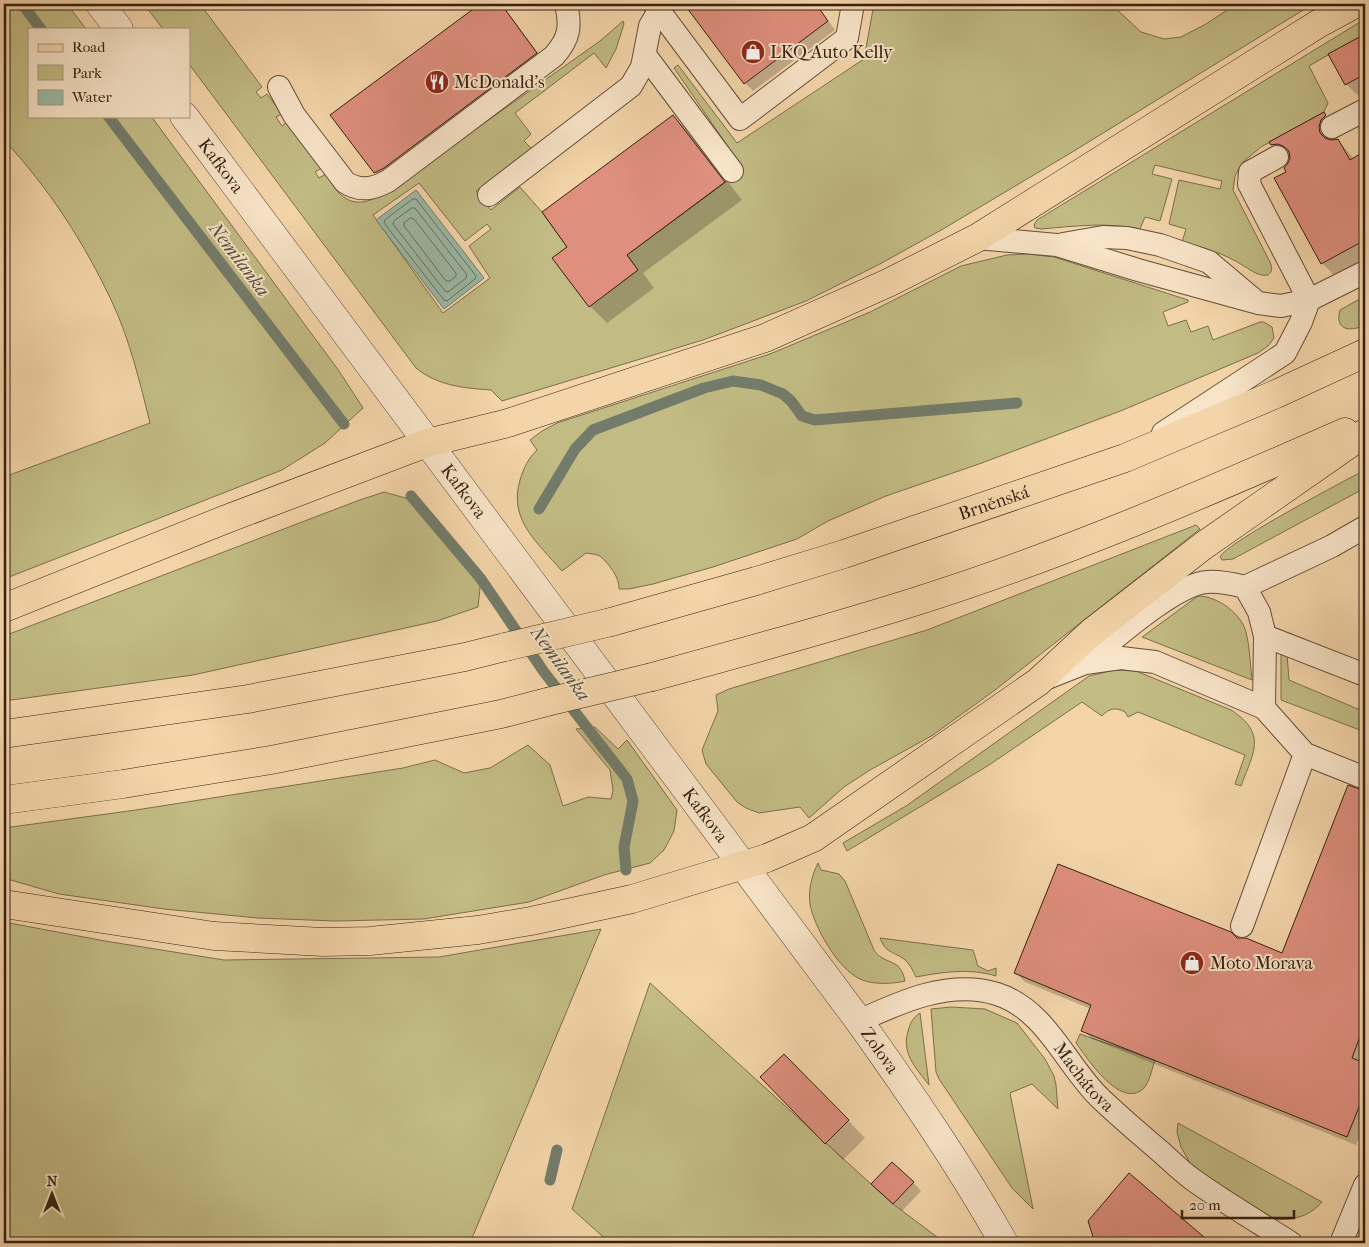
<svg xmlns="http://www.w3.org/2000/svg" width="1369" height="1247" font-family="'IM FELL French Canon',serif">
<rect width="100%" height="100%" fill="#f4d5aa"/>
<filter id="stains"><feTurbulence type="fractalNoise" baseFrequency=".004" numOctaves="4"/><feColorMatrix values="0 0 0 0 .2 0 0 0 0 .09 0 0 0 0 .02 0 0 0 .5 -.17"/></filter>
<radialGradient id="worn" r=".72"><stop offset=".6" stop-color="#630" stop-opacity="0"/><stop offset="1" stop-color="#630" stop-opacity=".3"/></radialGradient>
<path fill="#c2bb84" stroke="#7c6e4b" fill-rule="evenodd" d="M4 4H67L86 29H29V116H151L339 371 363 408 325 443 282 470 4 579V477L150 423C140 383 130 340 112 302 85 244 49 188 4 140Z
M144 4H200L262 87 256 92 261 98 267 94 282 114 276 117 282 126 287 122 322 168 315 172 319 178 326 174C330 180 334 188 339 193 361 216 389 190 408 177L600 41 623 21 624 24 616 49 606 68 594 53 515 113 531 134 524 141 532 149 476 191 491 210 520 187 542 212 567 247 553 258 589 306 638 270 627 255 742 170 729 148 674 68 678 65 737 143 864 59 874 4H1111L1141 32 1164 39 1181 37 1206 24 1236 4H1313L1069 154 943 229 878 265 806 301 703 340 502 401 491 390C464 388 438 386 416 368L189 64V29H163ZM419 183 465 241 487 224 491 229 469 246 490 278 443 313 373 215Z
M1365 19V34L1309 66 1328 103 1324 112 1261 147 1243 162 1235 176 1233 190 1270 262C1272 268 1273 271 1268 275 1259 277 1251 270 1244 266 1225 254 1204 247 1182 242L1186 229 1169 224 1179 180 1220 189 1222 181 1155 165 1152 174 1172 179 1160 221 1145 217 1140 229C1109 222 1074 226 1042 229L1035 228 1034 225 1037 220Z
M1028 254 1054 257 1188 300V302L1163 312 1168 326 1186 320 1191 332 1208 326 1213 340 1260 322H1264L1272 327 1274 338 1268 346 1258 353 1123 410 979 464 886 496 828 521 797 539 713 567 653 584 629 589H619C620 578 609 564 601 557 598 554 591 554 586 553L562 571C538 543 508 520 520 480 524 467 528 459 537 450L530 440 542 431 557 423 770 354 870 312 961 266 1007 255Z
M1365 296V325C1351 332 1334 331 1340 310Z
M1365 470V488L1233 559 1222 560 1220 557C1226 543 1344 481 1365 470Z
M384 492 416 501 481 579 478 607 437 621 193 675 4 701V636L357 501Z
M1196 525 1200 529 995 690 933 735 870 770 844 787 809 818 800 807 759 813 746 808 737 802 706 764 702 750 718 711 716 695 729 689 927 630Z
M1198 596C1217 596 1241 613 1246 632 1250 647 1250 664 1252 680L1142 637Z
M1281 653 1287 654 1289 680 1365 712V732L1281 700Z
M1114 670 1136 671 1231 710C1268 734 1253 753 1241 786L1235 784 1245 755 1138 712 1128 717 1125 712C1116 707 1109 708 1102 716L1082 702 989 765 847 851 843 843 906 806 1089 676Z
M595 727 618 749 627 740 677 810 674 831 664 850 650 863 604 875 529 902 424 919 335 921 258 918 164 909 59 894 4 878V828L136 810 403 768 435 760 464 773 490 768 528 745 550 765 563 806 588 797 611 799 613 790 610 770 576 729Z
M818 863 821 870 839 874 845 881 874 950C880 960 890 960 898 966 902 970 904 976 905 981 892 984 873 985 860 979 838 969 814 927 810 904 808 890 812 875 818 863Z
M4 922 105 941 224 960 439 957 601 929 470 1243H4Z
M880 938 973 950 978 966 988 971 996 968V976C970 968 943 972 916 977 913 971 910 964 904 959 892 951 886 953 880 938Z
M650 983 893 1204 945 1243H610L572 1209Z
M951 1007 985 1009 1017 1023 1045 1059 1054 1076 1056 1085 1058 1109 1032 1084 1010 1093 1033 1209 1012 1188 939 1079 936 1072 931 1009Z
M920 1013 929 1085C915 1067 900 1052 909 1028 911 1021 914 1017 920 1013Z
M1080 1034 1155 1060C1152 1068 1150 1082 1143 1089 1120 1109 1087 1058 1076 1043Z
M1178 1123 1322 1202C1308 1218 1290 1221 1270 1219L1191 1165 1181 1147 1177 1132Z"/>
<path fill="#9cb9a7" stroke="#737c6b" d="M416 190 484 278 444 309 376 220Z"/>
<path fill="#0003" d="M482 4H502L544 61 383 181 375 172 332 115Z
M692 4H816L835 30 753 91 745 83 688 7Z
M1365 36V101H1364L1346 84 1330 55Z
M1324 114 1338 128 1332 141 1338 140 1354 159 1365 152V262L1336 277 1322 263 1287 173 1291 158 1286 159 1272 145Z
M673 116 690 133 742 200 643 273 654 288 607 323 590 306 569 247Z
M1349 787 1365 793V1055L1362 1063 1365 1065V1123L1356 1145 1092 1039 1083 1030 1091 1009 1025 982 1016 973 1237 939 1282 954Z
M784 1055 865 1138 843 1160 762 1077Z
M1129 1175 1209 1243H1099L1090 1220Z
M913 1182 921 1191 902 1211 881 1192Z"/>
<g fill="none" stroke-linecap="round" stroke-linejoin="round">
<path stroke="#686c5c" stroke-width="1" d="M413 199H416L476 276 475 279 447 301 444 300 384 223 385 220Z
M412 208H415L467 275 466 278 448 292 445 291 393 224 394 221Z
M411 218 414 219 456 273V276L450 281H446L404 226V223Z"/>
<path stroke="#737c6b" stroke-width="11" d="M22 4 41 29
M108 116 344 424
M411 496 481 579 544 672 627 779 633 801 624 847 626 870
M539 509 575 449 593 430 704 388 733 381 761 385 783 394 791 401 802 416 815 420 1017 403
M550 1180 557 1150"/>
</g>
<path fill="#df8f7e" stroke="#352012" d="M480 4H501L537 53 384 168 374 173 330 115Z
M684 4H816L828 21 744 84Z
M1365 34V74L1345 85 1328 54Z
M1324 112 1326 115 1321 120 1319 127 1320 133 1325 138 1331 140 1338 139 1350 160 1365 151V240L1321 264 1274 178 1286 172 1284 168 1288 163 1290 158 1289 151 1283 146 1278 144 1271 145 1269 142Z
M673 115 725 182 627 255 638 270 589 307 552 258 567 247 542 212Z
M1348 785 1365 791V1023L1352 1058 1365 1063V1092L1347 1137 1081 1031 1091 1005 1014 973 1058 864 1231 932 1237 938H1246L1282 953Z
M784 1054 849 1120 825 1144 760 1077Z
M892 1162 914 1182 893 1204 871 1184Z
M1129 1173 1211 1243H1095L1088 1221Z"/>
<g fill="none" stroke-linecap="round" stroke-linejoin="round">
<g stroke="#654d38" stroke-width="24">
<g id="service">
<path d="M654 4 740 119 847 38 853 4"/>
<path d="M645 55 732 171"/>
<path d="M279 87 294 115 345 182C360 192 373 189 388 181L554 56C570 38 571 26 566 4"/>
<path d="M1332 127 1365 110"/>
<path d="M489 195 631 86 642 67 650 26 659 11"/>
<path d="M977 238 1057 245 1138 270 1258 303 1281 306 1309 300 1365 272"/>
<path d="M1063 244 1103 237 1127 238 1160 245 1209 262 1253 299"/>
<path d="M1163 433 1285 353 1301 322 1309 300 1249 184 1250 172 1277 157"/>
<path d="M1245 587 1332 546 1365 527"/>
<path d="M1265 636 1365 675"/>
<path d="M1086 662C1112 641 1175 584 1207 582 1220 581 1233 584 1245 587L1259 612 1265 636 1264 708"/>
<path d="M1047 678 1085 663 1121 658 1155 662 1264 708 1305 754 1365 778"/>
<path d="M1242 926 1305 754"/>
<path id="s1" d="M859 1021C900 1002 950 979 997 994 1047 1010 1066 1066 1101 1099 1121 1118 1141 1135 1161 1152 1171 1161 1181 1171 1192 1179 1224 1202 1258 1222 1291 1243"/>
<path d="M1341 1243 1365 1185"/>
</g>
</g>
<g stroke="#654d38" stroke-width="29">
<g id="tertiary">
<path d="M100 4 119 29"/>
<path id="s2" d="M184 116 859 1021C911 1094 960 1165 1004 1243"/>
</g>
</g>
<g stroke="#352012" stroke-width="29">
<g id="primary">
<path d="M4 608 224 520 427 443 508 423 765 338 888 283 977 238 1318 24 1355 4"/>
<path id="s3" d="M611 622 756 581 844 554 1125 458 1276 394 1365 353"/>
<path d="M652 677C740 653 829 629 917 601 1063 555 1204 494 1345 432"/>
<path d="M4 734 248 699 465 657 505 647"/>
<path d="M4 800 123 784 271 760 501 714 547 702"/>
<path d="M4 904 214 936 323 942 370 941 478 930 531 921 632 899 767 858 813 838 1038 682 1092 632 1203 546 1365 433"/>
</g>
</g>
<use href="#service" stroke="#f8e4c8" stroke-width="22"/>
<use href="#tertiary" stroke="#f8e4c8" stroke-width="28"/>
<use href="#primary" stroke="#f4d5aa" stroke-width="28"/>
<g stroke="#352012" stroke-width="29" stroke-linecap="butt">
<path id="primary-bridge" d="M505 647 611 622
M547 702 652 677"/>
</g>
<use href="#primary-bridge" stroke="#f4d5aa" stroke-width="28"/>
</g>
<defs>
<g id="shop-disc" transform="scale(1.25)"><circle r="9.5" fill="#8f2418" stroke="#f8e4c8"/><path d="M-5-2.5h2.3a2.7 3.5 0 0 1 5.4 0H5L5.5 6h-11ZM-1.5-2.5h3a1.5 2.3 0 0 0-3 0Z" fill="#fff"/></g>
<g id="restaurant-disc" transform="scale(1.25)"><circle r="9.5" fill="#8f2418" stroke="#f8e4c8"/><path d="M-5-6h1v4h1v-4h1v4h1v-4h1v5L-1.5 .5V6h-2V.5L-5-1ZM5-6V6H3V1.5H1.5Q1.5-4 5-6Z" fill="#fff"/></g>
</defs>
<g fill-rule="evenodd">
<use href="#shop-disc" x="753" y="52"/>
<use href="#restaurant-disc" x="437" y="82"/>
<use href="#shop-disc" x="1192" y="963"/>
</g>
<g text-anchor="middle" stroke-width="4" stroke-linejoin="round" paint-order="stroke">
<g font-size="18" fill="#352012" stroke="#f8e4c8" text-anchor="start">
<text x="770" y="58">LKQ Auto Kelly</text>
<text x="454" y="88">McDonald's</text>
<text x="1210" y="969">Moto Morava</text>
</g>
<g font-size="18" fill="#352012" stroke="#f8e4c8">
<text dy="6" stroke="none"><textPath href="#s2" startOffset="62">Kafkova</textPath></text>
<text dy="6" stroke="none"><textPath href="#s2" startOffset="468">Kafkova</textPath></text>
<text dy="6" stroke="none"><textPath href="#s3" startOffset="401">Brněnská</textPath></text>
<text dy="6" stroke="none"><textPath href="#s2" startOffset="872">Kafkova</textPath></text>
<text dy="6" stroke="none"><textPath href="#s2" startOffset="1165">Zolova</textPath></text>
<text dy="6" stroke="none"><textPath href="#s1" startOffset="266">Machátova</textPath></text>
</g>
<g font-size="19" font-style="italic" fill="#544e3f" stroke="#f8e4c8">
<text transform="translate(240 259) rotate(53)" y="7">Nemilanka</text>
<text transform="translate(561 663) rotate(54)" y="7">Nemilanka</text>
</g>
</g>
<rect width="1369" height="1247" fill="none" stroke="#f4d5aa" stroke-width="20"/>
<rect x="5" y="5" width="1359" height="1237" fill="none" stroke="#352012" stroke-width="2.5"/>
<rect x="10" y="10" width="1349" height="1227" fill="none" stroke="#352012"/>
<rect x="28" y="28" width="162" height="90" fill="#f8e4c8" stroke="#aa967f"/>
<rect x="38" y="44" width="25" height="8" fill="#f4d5aa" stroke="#aa967f"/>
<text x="72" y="52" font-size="15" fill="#352012">Road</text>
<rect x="38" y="65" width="25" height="15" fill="#c2bb84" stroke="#aa967f"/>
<text x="72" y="78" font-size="15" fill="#352012">Park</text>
<rect x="38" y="90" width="25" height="15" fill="#9cb9a7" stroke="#aa967f"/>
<text x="72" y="102" font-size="15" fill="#352012">Water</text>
<g transform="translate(52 1194)" stroke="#f8e4c8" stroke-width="4" paint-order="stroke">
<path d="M0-4L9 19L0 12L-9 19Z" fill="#352012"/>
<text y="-8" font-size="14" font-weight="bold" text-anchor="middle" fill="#352012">N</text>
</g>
<path d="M1182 1210v8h112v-8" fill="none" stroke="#352012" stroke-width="2.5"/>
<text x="1189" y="1210" font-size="15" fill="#352012" stroke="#f8e4c8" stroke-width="4" paint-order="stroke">20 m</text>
<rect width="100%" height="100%" filter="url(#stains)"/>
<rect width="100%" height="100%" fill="url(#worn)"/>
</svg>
